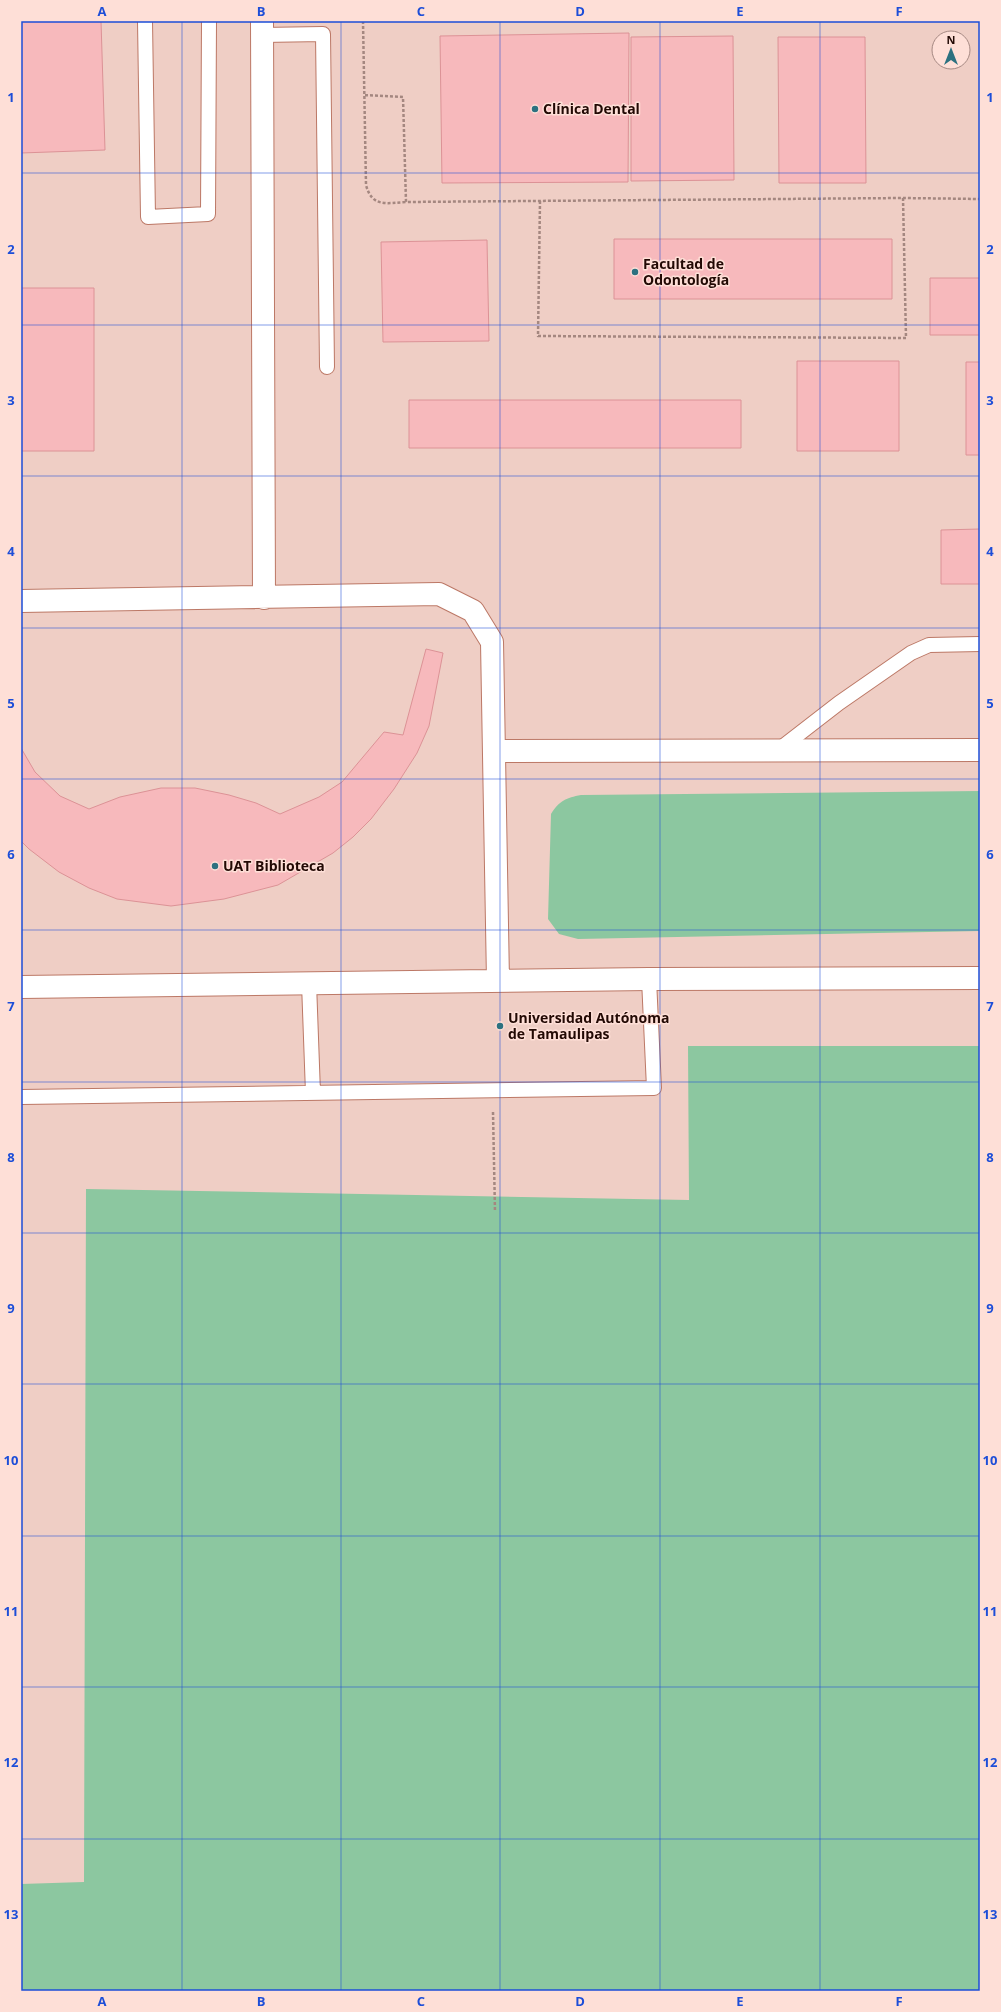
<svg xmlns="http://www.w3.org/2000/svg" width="1001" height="2012" font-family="'Open Sans',sans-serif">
<rect width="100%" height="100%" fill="#fedfd7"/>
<path fill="#efcec5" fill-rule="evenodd" d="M21 21H980V1991H21ZM939 38H963V62H939Z"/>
<path fill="#8cc7a0" d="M980 791V931L578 939 559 934 548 919 551 814C560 800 566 798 581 795Z
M688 1046H980V1991H21V1884L84 1882 86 1189 689 1200Z"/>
<path fill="#f7b9bc" stroke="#dc9296" d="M21 21H101L105 150 21 153Z
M629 33 628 182 442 183 440 36Z
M733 36 734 180 631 181V37Z
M778 37H865L866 183H779Z
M614 239H892V299H614Z
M487 240 489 341 383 342 381 242Z
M930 278H980V335H930Z
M21 288H94V451H21Z
M797 361H899V451H797Z
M966 362H980V455H966Z
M409 400H741V448H409Z
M980 529V584H941V530Z
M426 649 443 653 429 726 417 753 394 789 371 819 353 837 333 853 278 885 224 899 171 906 117 899 89 888 59 872 29 849 21 841V748L35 772 60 796 89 809 120 797 161 788H195L229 795 256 803 280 814 319 797 342 782 384 732 403 735Z"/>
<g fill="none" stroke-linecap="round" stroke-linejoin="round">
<g stroke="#bc7866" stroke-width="16">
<path id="service" d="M145 21 148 217 208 214 209 21
M262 35 323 34 327 367
M777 751 839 703 911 653 929 645 980 644
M309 983 313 1093
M21 1097 654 1088 649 979"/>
</g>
<g stroke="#bc7866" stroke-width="24">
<path id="minor" d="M262 21 264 598
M21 601 439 594 473 611 492 642 498 981
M495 751 980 750
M21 987 649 979 980 978"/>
</g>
<path stroke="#a48780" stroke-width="2.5" stroke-dasharray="3 2" stroke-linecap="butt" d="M363 21 366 185C372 208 387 203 406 202
M365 95 403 97 406 202 903 198 980 199
M540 201 538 336 906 338 903 198
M493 1112 495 1212"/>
<use href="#service" stroke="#fff" stroke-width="14"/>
<use href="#minor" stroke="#fff" stroke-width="22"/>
</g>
<path fill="none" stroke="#1d4ed8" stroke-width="1" stroke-opacity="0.55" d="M182 21V1991M341 21V1991M500 21V1991M660 21V1991M820 21V1991M21 173H980M21 325H980M21 476H980M21 628H980M21 779H980M21 930H980M21 1082H980M21 1233H980M21 1384H980M21 1536H980M21 1687H980M21 1839H980"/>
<g fill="#2c7180" stroke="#fedfd7" stroke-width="1.5">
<circle cx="535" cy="109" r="4"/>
<circle cx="635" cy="272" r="4"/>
<circle cx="215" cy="866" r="4"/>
<circle cx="500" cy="1026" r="4"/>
</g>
<g text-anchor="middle" stroke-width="3" stroke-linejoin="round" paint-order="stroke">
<g font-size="14" font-weight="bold" fill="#220904" stroke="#fedfd7" text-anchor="start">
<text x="543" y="114">Clínica Dental</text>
<text x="643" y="269">Facultad de<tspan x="643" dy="16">Odontología</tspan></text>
<text x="223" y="871">UAT Biblioteca</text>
<text x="508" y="1023">Universidad Autónoma<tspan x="508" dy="16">de Tamaulipas</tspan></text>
</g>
</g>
<rect width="1001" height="2012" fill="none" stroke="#fedfd7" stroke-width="44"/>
<g transform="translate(951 50)"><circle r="19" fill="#fedfd7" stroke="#a68983"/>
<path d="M0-3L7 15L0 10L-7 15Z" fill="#2c7180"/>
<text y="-6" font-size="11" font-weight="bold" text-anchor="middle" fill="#220904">N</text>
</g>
<rect x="22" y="22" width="957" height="1968" fill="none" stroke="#1d4ed8" stroke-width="1.5"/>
<g font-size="13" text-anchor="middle" font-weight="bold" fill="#1d4ed8">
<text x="102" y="16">A</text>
<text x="261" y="16">B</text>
<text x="421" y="16">C</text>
<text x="580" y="16">D</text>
<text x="740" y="16">E</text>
<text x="899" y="16">F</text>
<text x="11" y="102">1</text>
<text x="990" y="102">1</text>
<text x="11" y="254">2</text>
<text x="990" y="254">2</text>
<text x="11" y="405">3</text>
<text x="990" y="405">3</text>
<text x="11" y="556">4</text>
<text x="990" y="556">4</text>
<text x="11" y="708">5</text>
<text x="990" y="708">5</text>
<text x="11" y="859">6</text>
<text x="990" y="859">6</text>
<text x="11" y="1011">7</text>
<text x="990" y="1011">7</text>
<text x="11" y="1162">8</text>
<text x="990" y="1162">8</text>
<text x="11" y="1313">9</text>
<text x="990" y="1313">9</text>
<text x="11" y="1465">10</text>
<text x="990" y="1465">10</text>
<text x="11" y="1616">11</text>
<text x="990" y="1616">11</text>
<text x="11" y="1767">12</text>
<text x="990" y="1767">12</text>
<text x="11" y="1919">13</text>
<text x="990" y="1919">13</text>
<text x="102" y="2006">A</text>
<text x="261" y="2006">B</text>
<text x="421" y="2006">C</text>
<text x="580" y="2006">D</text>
<text x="740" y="2006">E</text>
<text x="899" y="2006">F</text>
</g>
</svg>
